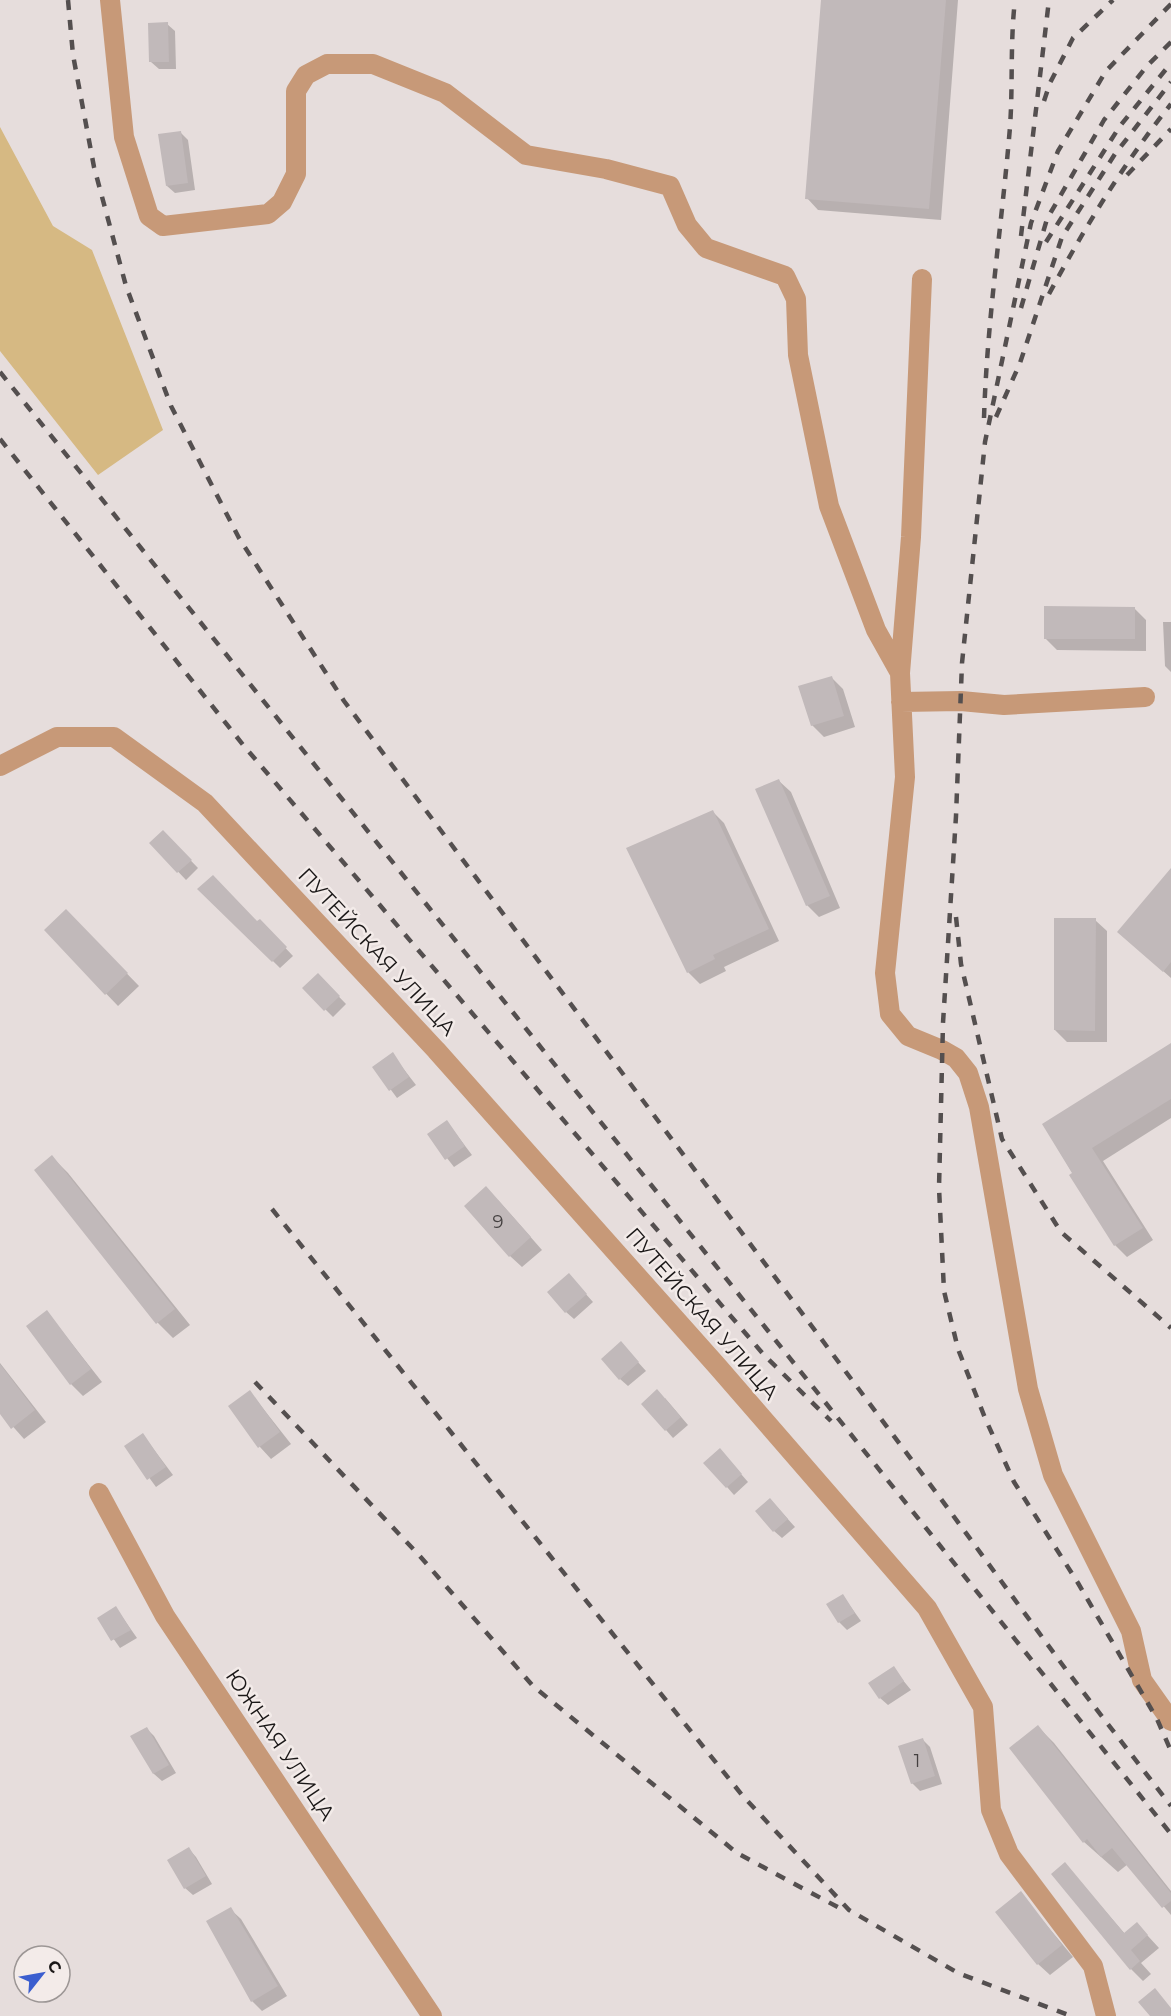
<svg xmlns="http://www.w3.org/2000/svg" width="1171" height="2016" font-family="Montserrat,sans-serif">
<rect width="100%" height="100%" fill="#e6dddc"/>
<path fill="#d6b983" d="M0 127 53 226 92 250 163 430 98 475 0 351Z"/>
<path fill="#0003" d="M823 0H958L941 220 818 210 807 198Z
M167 24 175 31 176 69H159L151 62Z
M180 132 188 140 195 190 175 193 167 186Z
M1134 608 1146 620V651L1057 650 1045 638Z
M1163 622H1171V672L1165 666Z
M831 677 843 689 855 727 824 737 812 725Z
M779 781 791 792 840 908 819 917 807 905Z
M713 812 724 823 779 941 724 967 726 971 700 984 688 972Z
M163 832 198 868 186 880 151 843Z
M1171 870V978L1119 932Z
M200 889 257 923 260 921 293 956 280 968Z
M66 911 139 986 118 1006 46 931Z
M1095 920 1107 931V1042H1067L1055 1030Z
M318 975 346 1004 333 1017 304 988Z
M1171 1051V1118L1103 1161 1153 1240 1127 1257 1115 1245 1044 1125Z
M392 1054 416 1085 397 1098 374 1067Z
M447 1122 472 1155 454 1167 429 1135Z
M52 1157 68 1173 190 1325 173 1338 158 1323Z
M498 1200 542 1250 522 1267 510 1256Z
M576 1283 593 1302 574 1319 566 1312Z
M47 1312 102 1382 83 1396 71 1384Z
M628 1351 646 1371 628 1386 620 1379Z
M0 1363 46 1422 24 1439 0 1412Z
M250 1392 291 1444 271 1459 260 1447Z
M665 1398 688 1425 673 1438 666 1430Z
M143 1435 173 1475 156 1487 126 1446Z
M727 1458 748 1482 734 1495 727 1487Z
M777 1507 795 1527 782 1538 774 1531Z
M843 1596 861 1621 847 1630 839 1622Z
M116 1608 137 1638 120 1648 99 1618Z
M893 1668 911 1690 888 1705 880 1698Z
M1038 1727 1054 1743 1171 1891V1915L1128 1864 1118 1872 1084 1842Z
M146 1728 154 1736 176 1773 162 1781 154 1774 132 1737Z
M922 1739 930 1747 942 1784 920 1791 912 1783Z
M189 1849 196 1857 212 1884 193 1895 185 1888Z
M1065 1864 1125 1934 1137 1924 1159 1948 1141 1963 1151 1974 1143 1981 1131 1969Z
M1020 1893 1073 1957 1050 1975 1038 1964Z
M230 1909 241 1919 287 1996 262 2011 252 2001Z"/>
<path fill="#c1b9ba" d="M821 0H946L929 209 805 199Z
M168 22 169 62H149L148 23Z
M181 131 188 183 166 186 158 134Z
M1044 606 1135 607V639H1044Z
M832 676 844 716 811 726 798 686Z
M779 779 830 896 806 906 755 789Z
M713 810 769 929 713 955 715 959 687 973 626 848Z
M163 830 192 860 177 873 149 843Z
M1171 868V962L1163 972 1117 932Z
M213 875 257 921 260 919 287 947 272 962 197 889Z
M66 909 128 973 105 995 44 930Z
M1054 918H1096L1095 1031 1054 1030Z
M318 973 340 996 324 1011 302 988Z
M1171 1043V1099L1092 1148 1143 1228 1114 1246 1069 1175 1072 1173 1042 1124Z
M393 1052 409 1077 389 1091 372 1067Z
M447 1120 465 1146 445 1160 427 1134Z
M52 1155 175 1309 156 1324 34 1170Z
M486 1186 531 1237 509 1257 464 1206Z
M569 1273 587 1294 565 1313 547 1292Z
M47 1310 91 1369 70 1385 26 1326Z
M621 1341 639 1362 619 1380 601 1359Z
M0 1364 35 1410 11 1429 0 1414Z
M657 1389 681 1417 665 1431 641 1404Z
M250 1390 280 1432 258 1448 228 1406Z
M143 1433 166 1467 147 1480 124 1446Z
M720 1448 742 1474 726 1488 703 1463Z
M770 1498 788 1519 773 1532 755 1511Z
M843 1594 855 1613 838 1623 826 1604Z
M116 1606 131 1630 111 1641 97 1618Z
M894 1666 904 1681 879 1699 868 1683Z
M1038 1725 1171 1893V1901L1162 1908 1112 1848 1101 1857 1087 1839 1083 1843 1009 1748Z
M147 1727 169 1765 153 1774 130 1736Z
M923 1738 935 1776 911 1784 898 1746Z
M189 1847 206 1876 184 1889 167 1860Z
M1065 1862 1124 1933 1137 1922 1148 1935 1131 1950 1140 1961 1130 1970 1051 1874Z
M1021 1891 1062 1945 1037 1965 995 1912Z
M231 1907 278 1986 251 2002 206 1921Z
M1155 1988 1171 2008V2016H1150L1138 2002Z"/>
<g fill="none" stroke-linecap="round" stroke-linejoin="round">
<path stroke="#c79978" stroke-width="20" d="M110 0 124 137 149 216 163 226 268 214 282 202 296 174V91L306 75 327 64H373L445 93 526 155 606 169 670 186 687 225 706 248 785 276 796 299 798 355 829 506 876 630 900 673 905 777 885 973 890 1014 908 1036 942 1050 956 1058 968 1073 979 1107 1028 1389 1053 1475 1131 1631 1142 1680 1171 1721
M900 673 911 537 922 279
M901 702 961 701 1004 705 1145 697
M0 766 57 737H114L205 803 436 1050 718 1367 927 1608 983 1707 991 1810 1009 1854 1093 1966 1106 2016
M99 1493 165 1616 432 2016"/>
<path stroke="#544f4f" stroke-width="4.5" stroke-dasharray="10 10" stroke-linecap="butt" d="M68 0 73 55 94 167 126 286 171 406 239 538 344 701 941 1499 1067 1671 1171 1806
M1171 4 1106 71 1058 151 1031 223 985 442 962 663 956 816 943 1023 939 1188 944 1291 958 1349 985 1418 1014 1482 1078 1583 1157 1719 1171 1751
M1044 101 1050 83 1073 38 1113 0
M1127 175 1171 129
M1021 236 1049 0
M1046 242 1120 126 1171 63
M1049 294C1085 227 1124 163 1171 104
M1021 308 1047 219 1104 120 1147 66 1171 42
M0 372 1171 1834
M996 417 1020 363 1062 237 1115 154 1171 82
M984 418C987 320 1002 224 1010 127 1013 85 1010 43 1015 0
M0 439 244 746 764 1355 831 1421
M956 917 961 964 1002 1139 1061 1232 1171 1328
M272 1209 742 1795 849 1910 958 1973 1071 2016
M255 1382 418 1554 533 1686 737 1853 845 1911"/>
</g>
<g text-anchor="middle" stroke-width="5" stroke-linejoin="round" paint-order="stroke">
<g font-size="18" fill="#444040">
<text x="498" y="1228">9</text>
<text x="917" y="1767">1</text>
</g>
<g font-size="21" fill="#1a1717" stroke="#f3ebe9">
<text transform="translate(377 952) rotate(47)" y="7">ПУТЕЙСКАЯ УЛИЦА</text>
<text transform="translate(702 1314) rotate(49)" y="7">ПУТЕЙСКАЯ УЛИЦА</text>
<text transform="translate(280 1745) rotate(56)" y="7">ЮЖНАЯ УЛИЦА</text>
</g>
</g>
<g transform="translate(42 1974) rotate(59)"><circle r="28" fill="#f3ebe9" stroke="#9c9695" stroke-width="1.5"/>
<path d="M0-4.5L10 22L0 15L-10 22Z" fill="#3b5ecf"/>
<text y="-9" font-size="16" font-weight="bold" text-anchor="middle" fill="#1a1717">С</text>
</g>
</svg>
